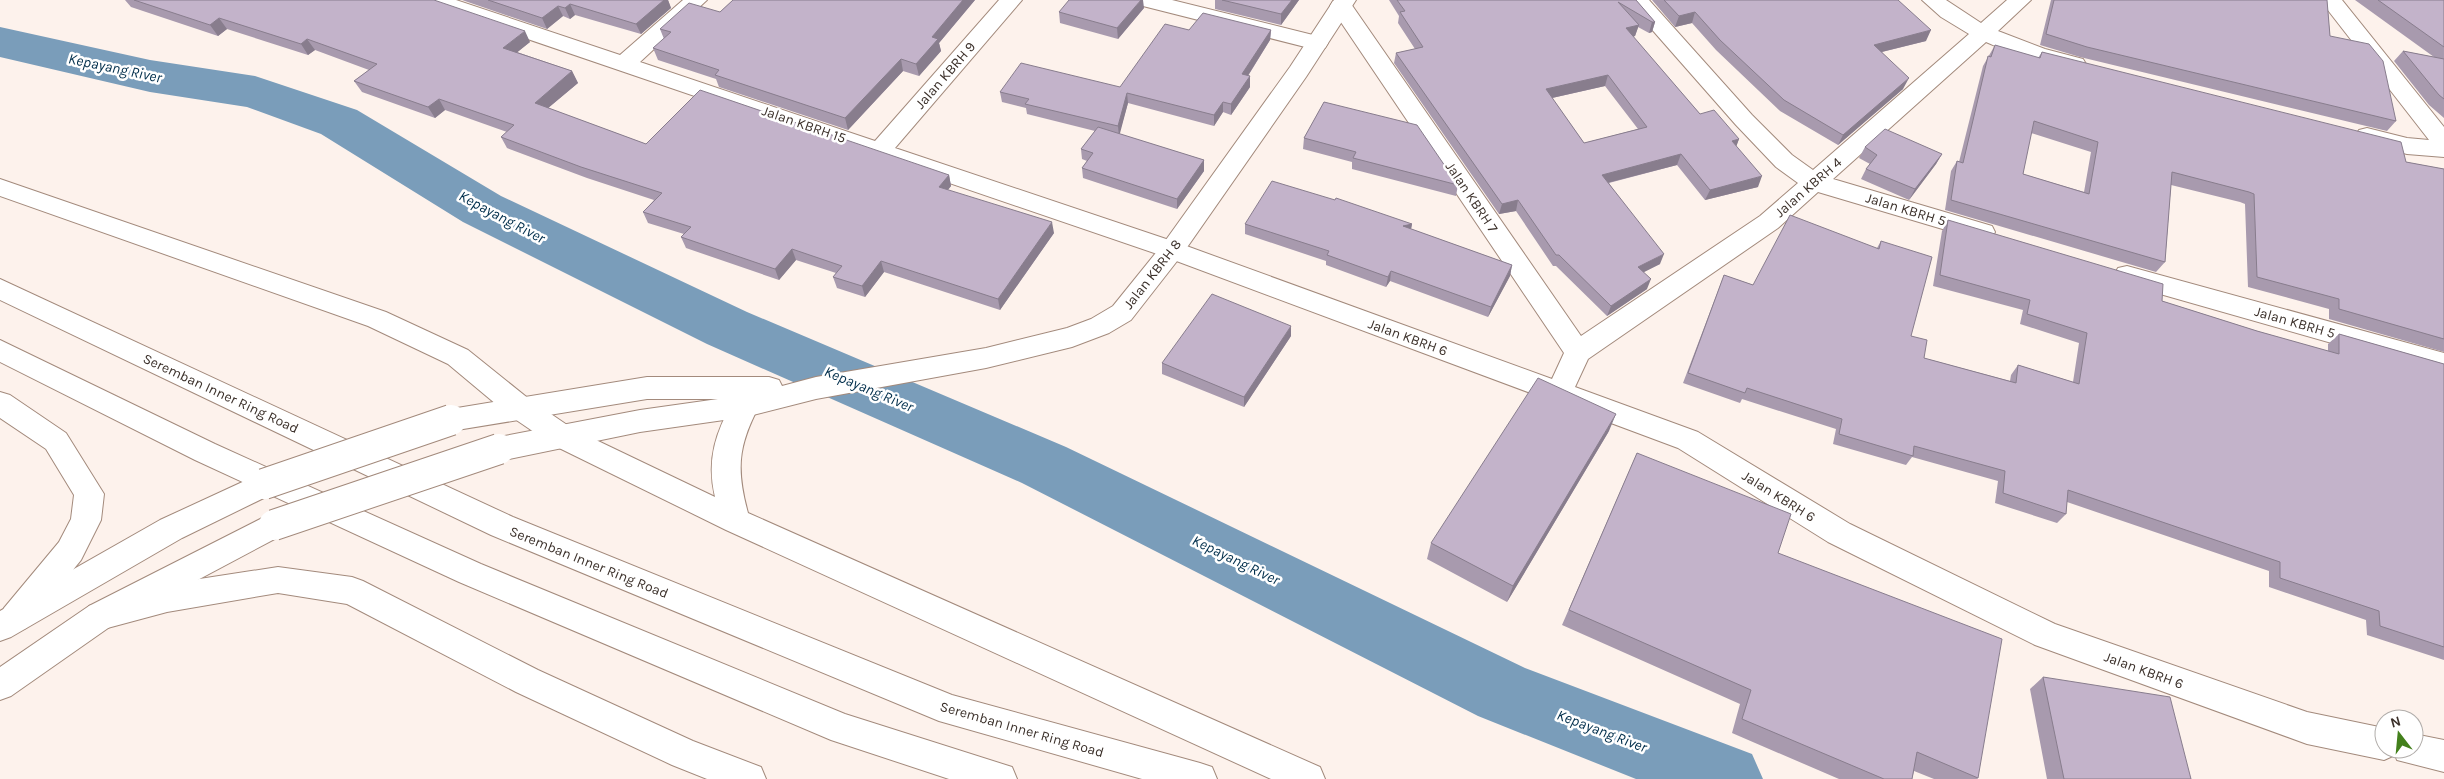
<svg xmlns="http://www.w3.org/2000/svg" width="2444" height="779" font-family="Karla,sans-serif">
<rect width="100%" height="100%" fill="#fdf2ec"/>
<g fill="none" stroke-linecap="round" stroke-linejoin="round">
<path fill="#7a9dba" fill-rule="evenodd" d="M0 27 150 60 255 76 357 110 501 196 747 312 1066 447 1525 668 1752 754 1763 779H1636L1478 716 1022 483 707 344 463 222 321 134 247 107 150 92 0 57Z"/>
<g stroke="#a38a7c" stroke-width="2">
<path id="street" d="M424 0H456L620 55 683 0H707L640 62 875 141 999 0H1022L895 148 1181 244 1552 379 1564 353 1330 6 1333 1H1349L1581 336 1760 216 1798 183 1776 167 1736 125 1626 0H1649L1752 115 1792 155 1813 170 1969 34 1941 17 1922 0H1946L1981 23 2007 0H2031L1998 31 2045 49 2083 59 2086 64 2083 69C2063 74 2006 51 1986 42L1833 179 1992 226 1995 232 1992 238 1983 241 1818 192 1778 228 1588 359 1575 387 1698 432 1850 524 2055 624 2307 712 2384 728V749H2414V734L2444 740V772L2397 760 2395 755 2384 760 2307 744 2035 645 1828 542 1678 448 1163 256 428 5Z
M1135 0H1172L1325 38 1328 43 1325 48 1317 50 1139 5Z
M2320 0H2342L2444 127V157L2407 154 2359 142 2355 136 2359 130 2367 128 2407 138 2429 140Z
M2127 266 2444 353V375L2118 282 2114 275 2118 268Z"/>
</g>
<g stroke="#a38a7c" stroke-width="2">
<path id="secondary" d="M1334 0H1356L1306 77 1181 256 1131 320 1109 333 1072 347 986 368 816 399 745 417 640 432 499 461 489 457 485 449 489 441 499 437 640 410 718 399H647L451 431 441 428 437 420 441 412 451 409 647 377H769L779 380 782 386 816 377 986 348 1067 328 1091 319 1113 306 1163 244 1290 67Z
M264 472 274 475 279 484 274 493 182 538 11 637 0 641V611L160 520Z
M274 512 284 516 289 525 284 534 111 626 11 696 0 700V667L89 606Z"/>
</g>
<g stroke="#a38a7c" stroke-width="2">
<path id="primary" d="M0 179 386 312 468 350 529 399 573 429 715 497C706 459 716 431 735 398L745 395 755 398 759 406C738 446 736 469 748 513L1320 767 1325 779H1271L726 530 553 445 509 415 448 364 368 326 0 196Z
M0 279 513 517 952 695 1200 763 1212 767 1217 779H1142L939 721 491 535 0 300Z
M0 340 215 444 481 564 845 714 1012 767 1017 779H949L831 740 459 582 195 460 0 362Z
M0 392 10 395 66 433 104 494 101 520 81 560 26 628 15 632 4 628 0 617 4 608 59 542 71 519 74 495 46 449 0 418Z
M278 567 352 577 363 581 538 670 693 741 761 767 766 779H707L672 765 516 692 347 604 278 593 167 612 100 630 89 626 84 616 89 606 167 584Z"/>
</g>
<use href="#street" fill="#fff" fill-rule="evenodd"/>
<use href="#secondary" fill="#fff" fill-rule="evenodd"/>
<use href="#primary" fill="#fff" fill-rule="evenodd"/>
<g stroke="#a38a7c" stroke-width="32" stroke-linecap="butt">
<path id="secondary-bridge" d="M264 484 451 420
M274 525 499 449"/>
</g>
<use href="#secondary-bridge" stroke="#fff" stroke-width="30"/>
</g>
<path fill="#a89aae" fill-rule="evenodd" d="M125 0H434L530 42 517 52 572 71 578 83 548 108 646 144 949 175 951 186 948 190 1054 233 1000 310 884 272 865 297 837 288 833 277 836 273 796 260 779 280 686 248 681 237 684 234 648 223 643 212 654 200 587 178 507 148 501 137 507 132 445 110 435 118 362 92 354 81 369 70 315 50 308 55 227 29 218 36 131 7Z
M462 0H668L671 8 641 34 575 15 570 19 563 16 547 29Z
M733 0H975L939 43 941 51 919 76 903 71 848 130 719 87 716 79 658 60 653 48 664 39 660 29 720 12Z
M1215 0H1299L1281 25 1215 9Z
M1389 0H1636L1655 22 1652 32 1649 33 1638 27 1635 36 1633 37 1700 114 1739 139 1736 146 1758 187 1705 200 1677 165 1609 183 1660 264 1644 272 1647 289 1607 316 1556 266H1553L1516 211 1499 214 1394 63 1396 53 1415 49 1398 23 1399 16ZM1605 86 1638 129 1584 143 1552 98Z
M1652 0H1898L1926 41 1882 52 1903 89 1838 145 1780 111 1716 50 1692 23 1675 27Z
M2051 0H2327L2330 36 2396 121 2387 131 2080 57 2040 45Z
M2355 0H2444V118L2429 105 2394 61 2403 51 2434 57Z
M1144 8 1118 39 1060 23 1059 12Z
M1189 30H1271L1270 40 1248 76 1250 87 1231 115 1223 112 1214 126 1128 103 1119 134 1204 160V171L1177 209 1083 178 1082 168 1087 161 1082 159 1081 149 1095 131 1027 114 1026 108 1002 102 1000 92 1120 87Z
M1995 45 2038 58 2042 52 2406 162 2444 169V352L2329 319V309L2248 287 2245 204 2240 202 2171 185 2165 262 2156 272 1945 210 1951 171 1957 161 1959 162 1983 66ZM2031 133 2091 152 2084 192 2023 174Z
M1324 102 1458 185 1456 196 1352 169V162L1303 149 1304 138Z
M1865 147 1942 154 1936 164 1909 200 1861 179 1866 169 1870 164 1859 158Z
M1948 220 2162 301 2257 331 2328 351V344L2339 334 2444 364V660L2367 635 2366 620 2269 587V571L2067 502 2066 514 2057 523 1995 503 1998 481 1912 457 1906 465 1833 444 1836 429 1742 399 1740 403 1683 383 1724 275 1753 285 1877 248 1881 241 1911 336 1924 358 2010 381 2011 375 2018 365 2073 382 2079 343 2020 324 2023 310 1933 286 1942 231Z
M1245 224H1412L1411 229 1512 265 1510 276 1488 317 1390 281 1386 287 1326 265V261L1245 234Z
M1291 336 1244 407 1162 374V363Z
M1609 431 1507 602 1427 559 1431 543Z
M1637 453 1778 553 1978 778 1977 779H1934L1914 771 1912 779H1839L1732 733 1740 704 1562 625Z
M2043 677 2191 779H2047L2030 689Z"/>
<path fill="#887d8d" d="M664 0H668L671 8 641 34 636 24Z
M963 0H975L939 43 941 51 919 76 916 64 932 37Z
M1141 0H1143L1144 8 1118 39 1117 28Z
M1292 0H1299L1281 25V14Z
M570 4 575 15 570 19 565 8Z
M558 6 563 16 547 29 542 18Z
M1695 12 1692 23 1675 27 1679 16Z
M219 18 227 29 218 36 210 25Z
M1652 22H1655L1652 32 1649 33Z
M1639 25 1635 36 1622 39 1626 28Z
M1271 30 1270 40 1242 85V74Z
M1931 30 1926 41 1869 55 1874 45Z
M525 31 530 42 509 59 503 48Z
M307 39 315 50 308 55 301 44Z
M901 59 903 71 848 130 845 118Z
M572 71 578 83 541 114 535 103Z
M1608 75 1605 86 1543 100 1546 89Z
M1250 76V87L1231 115V104Z
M1909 78 1903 89 1838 145 1843 135Z
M1127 93 1128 103 1119 137 1118 126Z
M439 99 445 110 435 118 428 107Z
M1223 102V112L1214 126V115Z
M1739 139 1735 150 1732 141Z
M1681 154 1677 165 1599 185 1602 175Z
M1942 154 1936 164 1909 200 1915 189Z
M1204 160V171L1177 209V199Z
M949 175 951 186 941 198 939 187Z
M1762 176 1758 187 1705 200 1710 190Z
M1518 200 1516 211 1499 214 1502 204Z
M1052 222 1054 233 1000 310 998 299Z
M1412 224 1410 234 1403 226Z
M792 249 796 260 779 280 775 269Z
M1664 254 1660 264 1634 277 1638 267Z
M881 261 884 272 865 297 862 286Z
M1512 265 1510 276 1488 317 1491 307Z
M1391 271 1390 281 1386 287 1388 277Z
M1651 279 1647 289 1607 316 1611 306Z
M1291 326V336L1244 407V397Z
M1616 414 1609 431 1507 602 1513 586Z"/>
<path fill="#c3b3ca" stroke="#887d8d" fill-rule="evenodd" d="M134 0H434L525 31 503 48 572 71 535 103 646 144 700 90 949 175 939 187 1052 222 998 299 881 261 862 286 833 277 842 266 792 249 775 269 681 237 691 227 643 212 662 193 581 167 501 137 514 125 439 99 428 107 354 81 377 64 307 39 301 44 219 18 210 25Z
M488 0H664L636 24 570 4 565 8 558 6 542 18Z
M733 0H963L932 37 938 39 916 64 901 59 845 118 715 75 719 70 653 48 671 32 660 29 689 3 720 12Z
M1069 0H1141L1117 28 1059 12Z
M1222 0H1292L1281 14Z
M1397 0H1636L1655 22H1652L1618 2 1639 25 1626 28 1700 114 1714 110 1739 139 1732 141 1762 176 1710 190 1681 154 1602 175 1664 254 1638 267 1651 279 1611 306 1559 255H1556L1518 200 1502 204 1396 53 1423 47 1400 12 1405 11ZM1608 75 1647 127 1584 143 1546 89Z
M1664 0H1898L1931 30 1874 45 1909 78 1843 135 1784 100 1720 40 1695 12 1679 16Z
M2054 0H2327L2330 36 2369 44 2383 61 2396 121 2087 47 2046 34Z
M2378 0H2444V47Z
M1203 13 1271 30 1242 74 1250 76 1231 104 1223 102 1214 115 1127 93 1118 126 1025 104 1029 99 1000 92 1021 63 1120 87 1165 24 1189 30Z
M1995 45 2040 58 2042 52 2401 142 2406 162 2444 169V339L2339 309V299L2257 277 2254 194 2249 192 2172 172 2165 262 1951 200 1957 161 1963 163 1988 56 1991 57ZM2034 121 2098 142 2089 194 2023 174Z
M2403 51 2444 59V99L2439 95Z
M1324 102 1417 125 1458 185 1353 158 1356 152 1304 138Z
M1098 127 1204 160 1177 199 1082 168 1093 153 1081 149Z
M1885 129 1942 154 1915 189 1866 169 1877 155 1865 147Z
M1272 181 1335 200 1336 198 1412 224 1403 226 1512 265 1491 307 1391 271 1388 277 1327 255 1329 251 1245 224Z
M1790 215 1879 249 1881 241 1932 257 1911 336 1927 340 1924 358 2016 383 2018 365 2079 384 2087 333 2027 314 2030 300 1940 275 1948 220 2163 284 2162 301 2257 331 2339 354V334L2444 364V647L2380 626 2379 611 2280 578V562L2068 490 2066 514 2003 493 2005 471 1914 446 1913 456 1839 434 1842 419 1747 388 1745 393 1688 373 1724 275 1753 285Z
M1212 294 1291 326 1244 397 1162 363Z
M1538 378 1616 414 1513 586 1431 543Z
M1637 453 1791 514 1778 553 2002 639 1978 778 1917 752 1912 779H1884L1742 719 1751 690 1569 610Z
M2043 677 2170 697 2191 779H2064Z"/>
<g text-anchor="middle" stroke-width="5" stroke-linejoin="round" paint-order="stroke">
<g font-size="14" fill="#3c312b" stroke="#fff">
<text transform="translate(945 75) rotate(-49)" y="5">Jalan KBRH 9</text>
<text transform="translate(804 124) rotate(19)" y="5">Jalan KBRH 15</text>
<text transform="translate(1808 187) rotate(-41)" y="5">Jalan KBRH 4</text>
<text transform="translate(1472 197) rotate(56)" y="5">Jalan KBRH 7</text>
<text transform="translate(1906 209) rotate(17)" y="5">Jalan KBRH 5</text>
<text transform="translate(1152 274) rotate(-52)" y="5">Jalan KBRH 8</text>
<text transform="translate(2295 322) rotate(16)" y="5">Jalan KBRH 5</text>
<text transform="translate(1408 337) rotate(20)" y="5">Jalan KBRH 6</text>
<text transform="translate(221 393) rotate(25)" y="5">Seremban Inner Ring Road</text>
<text transform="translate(1779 496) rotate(32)" y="5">Jalan KBRH 6</text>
<text transform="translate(589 562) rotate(22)" y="5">Seremban Inner Ring Road</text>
<text transform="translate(2144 670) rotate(20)" y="5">Jalan KBRH 6</text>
<text transform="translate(1022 729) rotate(16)" y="5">Seremban Inner Ring Road</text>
</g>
<g font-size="15" font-style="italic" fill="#002e4b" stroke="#fff">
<text transform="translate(115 68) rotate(12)" y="5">Kepayang River</text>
<text transform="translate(502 217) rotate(28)" y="5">Kepayang River</text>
<text transform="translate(869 389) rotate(23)" y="5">Kepayang River</text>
<text transform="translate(1236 560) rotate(26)" y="5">Kepayang River</text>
<text transform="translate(1602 731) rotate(21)" y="5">Kepayang River</text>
</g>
</g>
<g transform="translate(2399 734) rotate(344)"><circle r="24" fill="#ffffff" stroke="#b1adaa"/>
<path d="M0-4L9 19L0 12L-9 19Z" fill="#43801c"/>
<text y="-8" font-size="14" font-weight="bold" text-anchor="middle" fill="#3c312b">N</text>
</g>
</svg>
